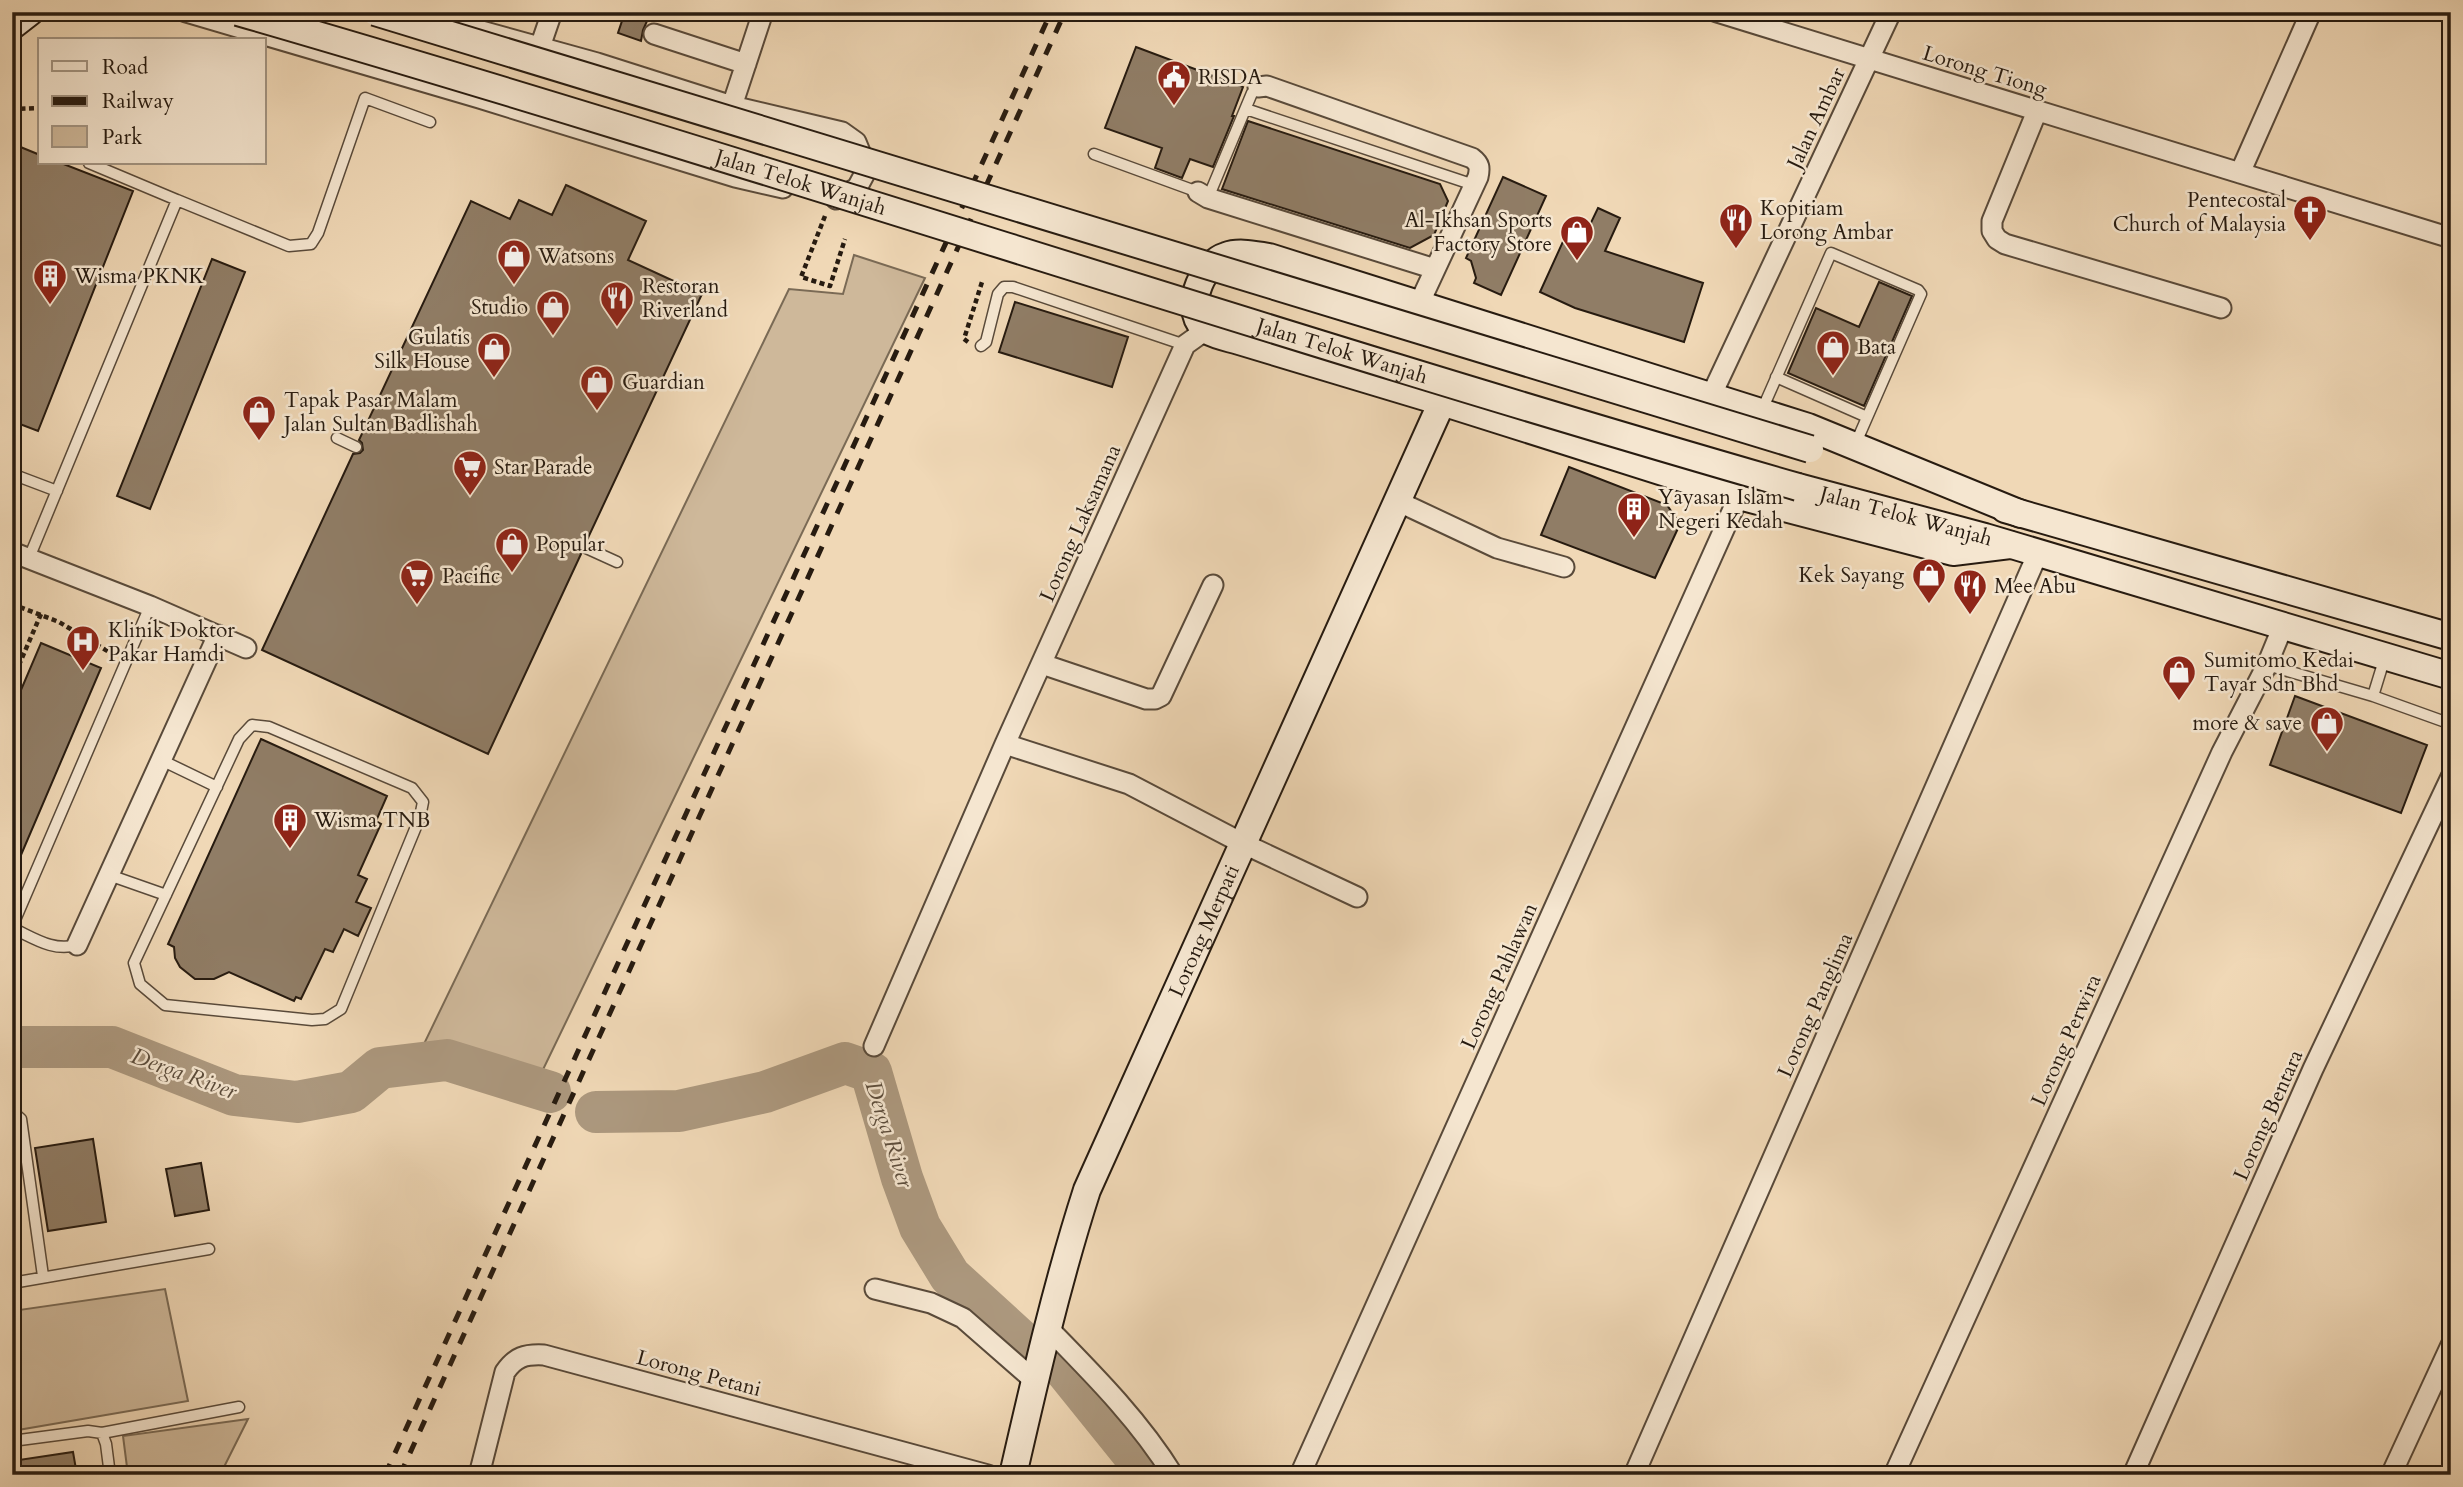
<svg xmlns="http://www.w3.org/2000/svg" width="2463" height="1487" font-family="Cardo,serif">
<rect width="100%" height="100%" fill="#f0d8b6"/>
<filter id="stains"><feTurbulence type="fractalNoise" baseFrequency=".00286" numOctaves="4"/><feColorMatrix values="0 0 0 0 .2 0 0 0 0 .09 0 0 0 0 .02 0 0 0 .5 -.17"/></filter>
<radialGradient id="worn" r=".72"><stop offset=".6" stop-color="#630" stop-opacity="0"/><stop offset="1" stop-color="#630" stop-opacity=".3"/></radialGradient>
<path fill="#ceb89a" stroke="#7a6a55" stroke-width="2" d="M854 255 925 278 537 1082 422 1048 789 289 843 294Z
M165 1289 188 1401 12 1431V1311Z
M248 1419 220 1475H128L123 1436Z"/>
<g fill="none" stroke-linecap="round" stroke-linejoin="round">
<path stroke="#ac987e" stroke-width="42" d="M12 1047H112L234 1095 297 1102 351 1092 380 1068 447 1060 550 1092
M596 1112 679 1111 765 1092 845 1063 871 1072 902 1178 920 1227 950 1276 1030 1349
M1063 1367 1150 1475"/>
</g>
<path fill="#907d66" stroke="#271b10" stroke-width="2" d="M625 12H651L643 30 641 41 618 33Z
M1136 47 1243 87 1232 116H1234L1213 167 1190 159 1182 178 1155 168 1162 148 1105 128Z
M1248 121 1440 184 1448 201 1434 235 1410 248 1222 189Z
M18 146 40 155V163H61L133 191 38 431 12 421V162Z
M1503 177 1546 196 1501 295 1474 283 1476 278 1471 261 1466 258Z
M566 185 646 221 628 260 702 294 587 540H583L578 543 577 548 581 554 488 754 262 650 353 454 360 453 363 450 362 443 359 440 471 201 510 219 519 200 552 215Z
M1598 208 1620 218 1605 251 1703 283 1684 342 1575 308 1540 292 1571 224 1587 231Z
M212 259 245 272 150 509 117 496Z
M1879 282 1912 296 1864 406 1788 373 1816 308 1859 327Z
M1015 302 1128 337 1112 387 999 352Z
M1569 467 1667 505 1680 524 1655 578 1541 535Z
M41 643 101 668 12 876V711Z
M2295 696 2427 745 2401 813 2270 765Z
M261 739 387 796 376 821 381 824 358 875 367 879 356 902 371 908 358 936 344 929 333 952 325 949 301 999 296 997 294 1001 229 972 214 979H195L180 967 175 958 174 947 168 944Z
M93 1139 106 1222 48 1231 35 1148Z
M201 1163 209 1210 175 1216 166 1169Z
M73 1452 77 1475H12V1461Z"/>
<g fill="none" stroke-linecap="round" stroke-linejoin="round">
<g stroke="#594a3a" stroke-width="13">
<path id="lane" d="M1246 109 1474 185
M1094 154 1198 192
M89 163 177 200
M1208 198 1252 93 1258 87
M981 346 986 342 998 294 1004 287H1013L1185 345
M1776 377 1867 417
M1762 410 1831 253 1918 290 1921 294 1855 445
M337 438 356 447
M12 474 57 491
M584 547 617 562
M29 558 177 200 289 246 311 244 318 233 365 98 430 122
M2267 665 2373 696 2451 724
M2373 696 2385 657
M252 725 269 727 412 788 423 802 420 817 341 1009 325 1019 312 1020 165 1005 140 984 134 963 239 739Z
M161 760 217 787
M109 875 166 895
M12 927 150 606
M12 928C34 938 53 952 77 945
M12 1111 21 1119 43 1276
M12 1283 209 1249
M102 1433 106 1444 110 1475
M12 1441 88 1431 102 1433 239 1407"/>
</g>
<g stroke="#594a3a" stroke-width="23">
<path id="street" d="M186 12 479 98 735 177 783 188
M1717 12 2451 238
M456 24 597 63 732 106 842 132 856 142 865 164 864 175 857 188 836 199
M654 34 746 64
M540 47 552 12
M1258 87 1267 86 1472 158C1480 164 1480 168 1478 177L1419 304
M732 106 763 12
M2037 111 1992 221V231L1997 239 2005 244 2221 308
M2240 173 2311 12
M1198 192 1208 198 1435 269
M1711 396 1891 12
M1397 501 1497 548 1564 567
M12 552 150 606 246 648
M1042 664 1146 699H1155L1161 696 1213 585
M1005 744 1129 784 1242 843 1357 897
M77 945 218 635
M874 1046 1005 744 1185 345 1206 330
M875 1289 931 1303 963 1318 1035 1381
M1048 1328C1093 1374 1139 1420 1173 1475
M479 1475 505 1372C515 1357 525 1354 544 1355L988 1475
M1300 1475 1739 496
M1634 1475 2038 553
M1894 1475 2222 752 2267 665 2283 626
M2133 1475 2313 1069 2451 777
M2391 1475 2451 1345"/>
</g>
<g stroke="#271b10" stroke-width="30">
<g id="secondary">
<path d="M12 26 30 12"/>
<path id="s1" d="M1798 487 1985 537 2451 676"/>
<path d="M2005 509 2451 637"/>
<path d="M2010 545 1953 552 1739 496 1442 402 1239 341C1229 338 1217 336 1208 331 1181 314 1200 264 1226 256 1239 251 1255 255 1269 257L1808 427 2021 514"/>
<path id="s2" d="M1013 1475C1035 1379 1057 1283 1087 1190L1442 402"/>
</g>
</g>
<path stroke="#271b10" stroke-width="4.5" stroke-dasharray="5 3.5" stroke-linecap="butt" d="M12 109 40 108
M825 216 801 277 830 286 845 239
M968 342 964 339 982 282
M12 604 59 622 114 655
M12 681 41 614"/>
<use href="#lane" stroke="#f5e6d0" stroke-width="10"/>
<use href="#street" stroke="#f5e6d0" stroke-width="19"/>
<use href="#secondary" stroke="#f5e6d0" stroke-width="26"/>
<path stroke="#271b10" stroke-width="5" stroke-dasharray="12 12" stroke-linecap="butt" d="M385 1475 1051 12
M400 1475 1065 12"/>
<g stroke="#271b10" stroke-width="30" stroke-linecap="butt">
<g id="secondary-bridge">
<path id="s3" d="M238 12C760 163 1275 337 1798 487"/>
<path d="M375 12 1810 449"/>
</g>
</g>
<use href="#secondary-bridge" stroke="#f5e6d0" stroke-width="26"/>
</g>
<defs>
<g id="civic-pin" transform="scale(1.75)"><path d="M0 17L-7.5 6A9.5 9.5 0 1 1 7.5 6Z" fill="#8f2418" stroke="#f5e6d0"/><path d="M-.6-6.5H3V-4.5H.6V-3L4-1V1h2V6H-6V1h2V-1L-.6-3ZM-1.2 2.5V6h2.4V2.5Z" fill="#fff"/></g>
<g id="church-pin" transform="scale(1.75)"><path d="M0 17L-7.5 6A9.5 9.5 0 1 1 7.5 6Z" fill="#8f2418" stroke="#f5e6d0"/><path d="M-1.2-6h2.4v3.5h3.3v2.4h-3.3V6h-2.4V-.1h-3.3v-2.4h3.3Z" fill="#fff"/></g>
<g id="restaurant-pin" transform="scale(1.75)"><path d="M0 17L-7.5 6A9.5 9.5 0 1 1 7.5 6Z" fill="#8f2418" stroke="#f5e6d0"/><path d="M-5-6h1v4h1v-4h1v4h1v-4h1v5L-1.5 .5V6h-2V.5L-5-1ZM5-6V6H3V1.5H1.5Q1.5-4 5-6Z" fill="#fff"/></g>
<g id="shop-pin" transform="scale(1.75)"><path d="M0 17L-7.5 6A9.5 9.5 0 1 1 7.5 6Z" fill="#8f2418" stroke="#f5e6d0"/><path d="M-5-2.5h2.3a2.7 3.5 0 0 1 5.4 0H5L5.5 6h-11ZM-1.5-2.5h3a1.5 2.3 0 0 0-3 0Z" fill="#fff"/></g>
<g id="building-pin" transform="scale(1.75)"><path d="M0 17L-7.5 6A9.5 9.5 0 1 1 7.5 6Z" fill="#8f2418" stroke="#f5e6d0"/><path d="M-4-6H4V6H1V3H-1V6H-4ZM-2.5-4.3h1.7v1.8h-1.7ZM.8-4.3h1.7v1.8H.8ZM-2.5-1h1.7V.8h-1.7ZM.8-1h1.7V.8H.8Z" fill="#fff"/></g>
<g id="supermarket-pin" transform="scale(1.75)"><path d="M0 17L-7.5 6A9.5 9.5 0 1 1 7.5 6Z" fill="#8f2418" stroke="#f5e6d0"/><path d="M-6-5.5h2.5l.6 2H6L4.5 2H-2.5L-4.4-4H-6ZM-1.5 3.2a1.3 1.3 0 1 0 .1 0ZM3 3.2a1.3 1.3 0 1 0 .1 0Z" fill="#fff"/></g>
<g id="hospital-pin" transform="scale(1.75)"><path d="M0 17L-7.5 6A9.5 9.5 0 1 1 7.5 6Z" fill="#8f2418" stroke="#f5e6d0"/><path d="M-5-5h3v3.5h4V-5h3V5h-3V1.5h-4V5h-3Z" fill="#fff"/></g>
</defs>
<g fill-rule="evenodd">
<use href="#civic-pin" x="1174" y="77"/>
<use href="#church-pin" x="2310" y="212"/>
<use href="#restaurant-pin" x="1736" y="220"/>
<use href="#shop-pin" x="1577" y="232"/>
<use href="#shop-pin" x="514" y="256"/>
<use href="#building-pin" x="50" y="276"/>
<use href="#restaurant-pin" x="617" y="298"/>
<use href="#shop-pin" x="553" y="307"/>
<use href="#shop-pin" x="1833" y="347"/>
<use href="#shop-pin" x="494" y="349"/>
<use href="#shop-pin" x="597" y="382"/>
<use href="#shop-pin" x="259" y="412"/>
<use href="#supermarket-pin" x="470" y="467"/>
<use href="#building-pin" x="1634" y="509"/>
<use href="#shop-pin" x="512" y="544"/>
<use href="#shop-pin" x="1929" y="575"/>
<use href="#supermarket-pin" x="417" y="576"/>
<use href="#restaurant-pin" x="1970" y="586"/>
<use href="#hospital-pin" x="83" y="642"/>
<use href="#shop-pin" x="2179" y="672"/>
<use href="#shop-pin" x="2327" y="723"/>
<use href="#building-pin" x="290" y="820"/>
</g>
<g text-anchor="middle" stroke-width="5" stroke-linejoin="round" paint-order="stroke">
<g font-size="21" fill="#271b10" stroke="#f5e6d0">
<text transform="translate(1985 71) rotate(17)" y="7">Lorong Tiong</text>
<text transform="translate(1816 118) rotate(-65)" y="7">Jalan Ambar</text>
<text dy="7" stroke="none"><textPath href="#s3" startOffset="588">Jalan Telok Wanjah</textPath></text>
<text dy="7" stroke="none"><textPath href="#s3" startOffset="1155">Jalan Telok Wanjah</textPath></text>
<text dy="7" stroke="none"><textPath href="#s1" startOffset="112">Jalan Telok Wanjah</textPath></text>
<text transform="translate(1080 523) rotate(-66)" y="7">Lorong Laksamana</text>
<text dy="7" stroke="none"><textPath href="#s2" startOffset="579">Lorong Merpati</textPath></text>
<text transform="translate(1499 976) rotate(-66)" y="7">Lorong Pahlawan</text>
<text transform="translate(1815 1005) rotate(-66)" y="7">Lorong Panglima</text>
<text transform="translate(2066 1040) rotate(-66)" y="7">Lorong Perwira</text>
<text transform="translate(2268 1115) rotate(-66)" y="7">Lorong Bentara</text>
<text transform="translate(699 1373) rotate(15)" y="7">Lorong Petani</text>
</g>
<g font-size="21" fill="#271b10" stroke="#f5e6d0" text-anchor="start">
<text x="1198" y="84">RISDA</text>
<text x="2286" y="207" text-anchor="end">Pentecostal<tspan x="2286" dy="24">Church of Malaysia</tspan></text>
<text x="1760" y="215">Kopitiam<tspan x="1760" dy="24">Lorong Ambar</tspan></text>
<text x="1552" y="227" text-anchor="end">Al-Ikhsan Sports<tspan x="1552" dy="24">Factory Store</tspan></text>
<text x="538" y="263">Watsons</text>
<text x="74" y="283">Wisma PKNK</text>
<text x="642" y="293">Restoran<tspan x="642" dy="24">Riverland</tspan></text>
<text x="528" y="314" text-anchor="end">Studio</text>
<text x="470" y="344" text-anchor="end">Gulatis<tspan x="470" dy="24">Silk House</tspan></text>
<text x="1857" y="354">Bata</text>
<text x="622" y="389">Guardian</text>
<text x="284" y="407">Tapak Pasar Malam<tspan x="284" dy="24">Jalan Sultan Badlishah</tspan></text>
<text x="494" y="474">Star Parade</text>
<text x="1658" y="504">Yayasan Islam<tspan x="1658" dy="24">Negeri Kedah</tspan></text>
<text x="536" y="551">Popular</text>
<text x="1904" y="582" text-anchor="end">Kek Sayang</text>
<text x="442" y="583">Pacific</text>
<text x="1994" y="593">Mee Abu</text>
<text x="108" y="637">Klinik Doktor<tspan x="108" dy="24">Pakar Hamdi</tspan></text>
<text x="2204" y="667">Sumitomo Kedai<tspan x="2204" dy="24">Tayar Sdn Bhd</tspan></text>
<text x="2302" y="730" text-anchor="end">more &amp; save</text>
<text x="314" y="827">Wisma TNB</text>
</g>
<g font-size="23" font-style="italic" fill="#5c4d3c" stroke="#f5e6d0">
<text transform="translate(184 1073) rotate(20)" y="8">Derga River</text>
<text transform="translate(890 1134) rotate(72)" y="8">Derga River</text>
</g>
</g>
<rect width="2463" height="1487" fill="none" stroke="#f0d8b6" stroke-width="42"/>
<rect x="14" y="14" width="2435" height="1459" fill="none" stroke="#271b10" stroke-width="3.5"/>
<rect x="21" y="21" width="2421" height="1445" fill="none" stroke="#271b10" stroke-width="2"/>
<rect x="38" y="38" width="228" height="126" fill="#f5e6d0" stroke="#a39583" stroke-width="2"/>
<rect x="52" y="61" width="35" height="10" fill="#f5e6d0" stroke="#a39583" stroke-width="2"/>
<text x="102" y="74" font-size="21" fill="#271b10">Road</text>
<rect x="52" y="96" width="35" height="10" fill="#271b10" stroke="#a39583" stroke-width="2"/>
<text x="102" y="108" font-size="21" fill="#271b10">Railway</text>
<rect x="52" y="126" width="35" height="21" fill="#ceb89a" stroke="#a39583" stroke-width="2"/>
<text x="102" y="144" font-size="21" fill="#271b10">Park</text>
<rect width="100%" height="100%" filter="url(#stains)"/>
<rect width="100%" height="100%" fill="url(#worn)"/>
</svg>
